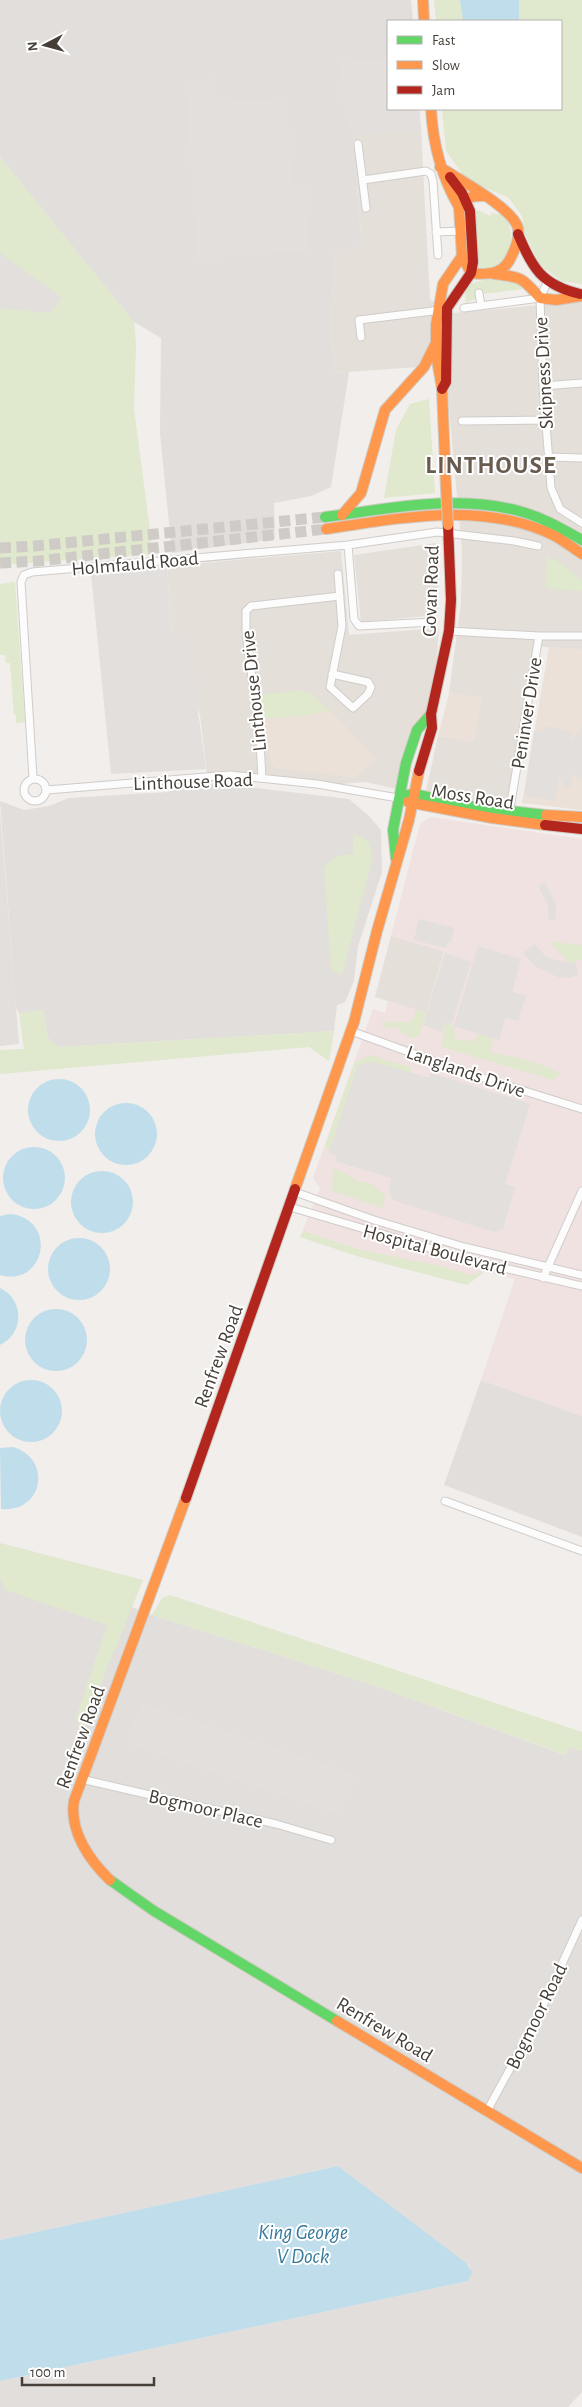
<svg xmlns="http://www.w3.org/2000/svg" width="582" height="2407" font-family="'Alegreya Sans',sans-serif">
<rect width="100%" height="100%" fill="#f1eeeb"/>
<path fill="#e4dfd9" d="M421 129 430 300 454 313 582 301V650L533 646 507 801 494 804 426 791 438 736 474 742 481 698 449 693 461 604 462 550 445 365 335 373 330 334 335 249 362 247 353 136Z
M436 543 439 549 438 615 361 622 354 555Z
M341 551 349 635 439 628 435 688 430 711 397 789 366 782 340 784 207 774 200 715 172 638 167 566Z
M391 936 444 951 426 1013 375 997Z"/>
<path fill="#ebe1d8" d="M549 647 582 650V810L522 803Z
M449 693 481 698 474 742 438 736Z
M324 711 332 712 377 759 354 778 275 768 271 763 264 719 310 715Z"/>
<path fill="#e2dedb" d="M0 0H411L413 21H388V109H419L421 129 353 136 362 247 335 250 330 334 335 373 349 372 331 487 311 496 274 503 275 539 172 553 160 433 161 338 134 322 0 157Z
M194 783 221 784 349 799 369 816 381 830 382 872 358 946 354 981 345 1002 337 1005 334 1031 59 1047 48 1038 43 1010 19 1013 16 1008 0 801 24 810 49 806 69 798 168 792Z
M481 1380 582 1416V1537L444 1485Z
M0 1556 152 1615 376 1686 565 1755 570 1747 582 1751V2392L568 2407H0V2381L468 2281 470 2267 338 2166 0 2240Z"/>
<path fill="#efe2e0" d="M430 817 582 839V1416L481 1380 515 1279 484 1272 467 1285 360 1257 300 1237 320 1188 313 1178 373 1009 385 1013 388 1001 426 1012 444 952 391 936 420 824Z"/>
<path fill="#e0e8cd" d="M434 0H582V284L562 281 541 266 525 234 522 216 509 198 467 180 446 151 442 109H561V21H436Z
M0 157 134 322 136 345 134 409 153 554 0 565Z
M478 210 490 216 492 213 503 215C521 235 507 272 479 269L476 212Z
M488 279H511L520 283 522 289 484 294 483 291 475 292V299L466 303 465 290 472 283Z
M429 399 435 493 384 498 396 430 410 404Z
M547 556 560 563 582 581V591L545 588Z
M15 582 25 722 16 723V715H14L10 663H6L5 655H0V584Z
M302 690 312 694 332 712 324 711 310 715 264 719 260 695Z
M353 833 370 842 372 860 342 975 331 970 324 867 337 856 353 854Z
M553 942 582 945V960L566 963 564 956 550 944Z
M43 1010 48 1038 59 1047 334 1031 329 1061 309 1047 0 1074V1050L24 1049 19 1013Z
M416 1010 426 1013 419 1036 411 1038 401 1033 400 1028 383 1027 382 1022H409L414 1019Z
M445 1022 454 1026 455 1037 458 1040 475 1041 478 1034 493 1039 490 1052 531 1061 561 1073 553 1080 442 1047Z
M370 1055 411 1067 410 1073 374 1062 358 1065 329 1153 325 1145 355 1062Z
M333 1169H337L357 1181 372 1184 385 1195 383 1208 332 1191Z
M303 1231 361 1250 436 1265 470 1275 484 1272 467 1285 360 1257 300 1237Z
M0 1543 143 1580 81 1733 76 1717 107 1625 5 1590 0 1578Z
M170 1595 582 1732V1751L570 1747 566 1755 376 1686 152 1615 162 1598Z"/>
<path fill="#e2dfdc" d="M388 58V109H419L421 129 353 136 344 113 339 62Z
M215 78 217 102 286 97 293 184 305 183 309 251 197 259 185 81Z
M0 253 62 298 50 313 0 308Z
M167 566 172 638 188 639 206 769 111 774 91 574Z
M582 725V777L578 780 574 774 572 775 570 779 573 784 567 788 559 779 555 801 524 796 534 731 542 732 544 726 572 732 571 739H573L580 732Z
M0 811 19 1044 0 1046Z
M545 883 556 904 555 920H549L548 904 538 886Z
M419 919 454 928 451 942H448L446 948 414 940Z
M535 944 546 957 566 963 575 962 578 975 568 978 558 977 536 967 523 953Z
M478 946 521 959 512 992 526 996 518 1021 506 1017 499 1040 454 1026Z
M445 953 471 962 452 1024 445 1022 442 1032 423 1025Z
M374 1062 429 1078 431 1073 530 1104 505 1184 515 1187 503 1229 494 1232 393 1200 389 1192 391 1178 335 1161 337 1155 329 1153 358 1065Z
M141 1703 356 1775 339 1814 131 1745 129 1733Z"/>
<path fill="#bfddea" d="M460 0H519V21H463Z
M28 1110a31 31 0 1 1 62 0a31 31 0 1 1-62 0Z
M95 1134a31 31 0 1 1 62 0a31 31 0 1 1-62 0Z
M3 1178a31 31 0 1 1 62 0a31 31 0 1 1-62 0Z
M71 1202a31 31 0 1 1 62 0a31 31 0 1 1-62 0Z
M10 1214C59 1219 45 1288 0 1275V1216Z
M48 1269a31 31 0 1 1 62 0a31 31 0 1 1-62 0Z
M0 1288C25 1300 24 1333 0 1345Z
M25 1340a31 31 0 1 1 62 0a31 31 0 1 1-62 0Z
M0 1411a31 31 0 1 1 62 0a31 31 0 1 1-62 0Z
M13 1447C53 1459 43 1513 1 1509L0 1448Z
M338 2166 466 2263 472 2272 468 2281 0 2381V2240Z"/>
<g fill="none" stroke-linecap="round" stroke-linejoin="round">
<path stroke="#cfcbc7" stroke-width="11" stroke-dasharray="11 5.5" stroke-linecap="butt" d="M0 548 35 546 325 517
M0 563 38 561 326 529"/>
<g stroke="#cfccc9" stroke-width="9">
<path id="street" d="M358 144 366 208
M363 180 426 171 431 174 433 181 438 255
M436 232 461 231
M547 283 540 298 543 386 551 488 560 509 582 523
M479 293 481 306
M464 308 540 298
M361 337 359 320 441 310
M543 386 582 383
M462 421 545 420
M549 457 582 458
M348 545 354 619 359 626 433 622
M449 631 539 636H582
M332 674 368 682 371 687 368 694 353 708 330 687 342 626 338 574
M33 778 21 582 24 575 32 572 348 545 437 532 514 541 538 546
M262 778 260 741 246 631V611L251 606 340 596
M24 790a11 11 0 1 1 22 0a11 11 0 1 1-22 0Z
M47 790 230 775 317 784 398 798
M509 814 539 636
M351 1031 464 1072 582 1109
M295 1192 374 1220 464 1247 582 1275
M290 1207 470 1260 582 1286
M543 1278 582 1191
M445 1501 582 1551
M81 1779 276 1824 331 1840
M487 2111 536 2021 582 1920"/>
</g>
<g stroke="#cfcac3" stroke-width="12">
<path id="fast" d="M325 517C388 509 456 494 519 511 542 517 562 529 582 540
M408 795 414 794 475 807 546 815
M396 859 393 830 406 763 417 730 431 714
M110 1880 154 1911 337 2021"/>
</g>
<g stroke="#cfcac3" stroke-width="12">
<path id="slow" d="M423 0 424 21
M431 109C433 145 441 176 459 207
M440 167C458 179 513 208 518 228 520 239 514 252 509 261 501 275 485 275 471 273L462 256 459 207C466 197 472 196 484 196
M494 274C521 277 522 277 540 298L556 300 582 296
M446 488 442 389 436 354V325L443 284 462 256
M342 515 361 493 385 410 424 367 436 343
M326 529C400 518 483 501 553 535 563 540 573 548 582 554
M408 802 492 818 545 825
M546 815 582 817
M295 1189 354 1022 377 931 409 820 419 771
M110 1880C90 1861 69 1831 74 1801L186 1498
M337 2021 582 2168"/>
</g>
<g stroke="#cfcac3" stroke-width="12">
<path id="jam" d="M518 234C532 268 542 285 580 294
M442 389 446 382 447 308 471 273 473 262 470 211 462 193 450 177
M419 771 432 728 431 714 449 631 451 600 448 525
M545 825 582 829
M186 1498 295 1189"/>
</g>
<use href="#street" stroke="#fdfcfc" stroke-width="7"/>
<use href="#fast" stroke="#63d668" stroke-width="10"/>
<use href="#slow" stroke="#ff974d" stroke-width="10"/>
<use href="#jam" stroke="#b3261e" stroke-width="10"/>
<g stroke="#cfcac3" stroke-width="12" stroke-linecap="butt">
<path id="slow-bridge" d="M446 488 448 525"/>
</g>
<use href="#slow-bridge" stroke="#ff974d" stroke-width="10"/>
</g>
<g text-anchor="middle" stroke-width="4" stroke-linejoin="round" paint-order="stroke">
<g font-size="20" fill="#463f38" stroke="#fff">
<text transform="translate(543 373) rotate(-93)" y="7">Skipness Drive</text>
<text transform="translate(135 563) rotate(-5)" y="7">Holmfauld Road</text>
<text transform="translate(430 591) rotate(-88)" y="7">Govan Road</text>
<text transform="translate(253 691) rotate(-96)" y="7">Linthouse Drive</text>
<text transform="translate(526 713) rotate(-81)" y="7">Peninver Drive</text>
<text transform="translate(193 781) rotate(-2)" y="7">Linthouse Road</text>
<text transform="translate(473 796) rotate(9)" y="7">Moss Road</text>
<text transform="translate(466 1071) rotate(19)" y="7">Langlands Drive</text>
<text transform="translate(435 1249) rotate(15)" y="7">Hospital Boulevard</text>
<text transform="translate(218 1356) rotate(-70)" y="7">Renfrew Road</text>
<text transform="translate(80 1737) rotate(-70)" y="7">Renfrew Road</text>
<text transform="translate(206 1808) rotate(13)" y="7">Bogmoor Place</text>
<text transform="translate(536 2016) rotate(-64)" y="7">Bogmoor Road</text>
<text transform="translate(385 2029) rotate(31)" y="7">Renfrew Road</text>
</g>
<g font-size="21" font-style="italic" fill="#36799a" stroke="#fff">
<text x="303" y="2239">King George<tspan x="303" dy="24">V Dock</tspan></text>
</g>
<g font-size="25" font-weight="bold" letter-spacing="1" fill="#685c50" stroke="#fff">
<text x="491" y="473">LINTHOUSE</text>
</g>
</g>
<rect x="387" y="20" width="175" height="90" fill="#ffffff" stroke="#b5b2af"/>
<rect x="397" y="36" width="25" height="8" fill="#63d668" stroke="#b5b2af"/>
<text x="432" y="45" font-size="15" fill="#463f38">Fast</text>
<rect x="397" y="61" width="25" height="8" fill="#ff974d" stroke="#b5b2af"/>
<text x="432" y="70" font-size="15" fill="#463f38">Slow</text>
<rect x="397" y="86" width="25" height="8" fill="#b3261e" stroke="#b5b2af"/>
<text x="432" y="95" font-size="15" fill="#463f38">Jam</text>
<g transform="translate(45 45) rotate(264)" stroke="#ffffff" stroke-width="4" paint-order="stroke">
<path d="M0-4L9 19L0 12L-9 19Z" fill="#463f38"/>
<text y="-8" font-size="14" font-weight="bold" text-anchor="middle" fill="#463f38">N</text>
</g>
<path d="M22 2377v8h132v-8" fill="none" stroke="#463f38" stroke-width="2.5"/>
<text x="30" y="2377" font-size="15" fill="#463f38" stroke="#ffffff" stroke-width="4" paint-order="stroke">100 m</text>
</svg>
